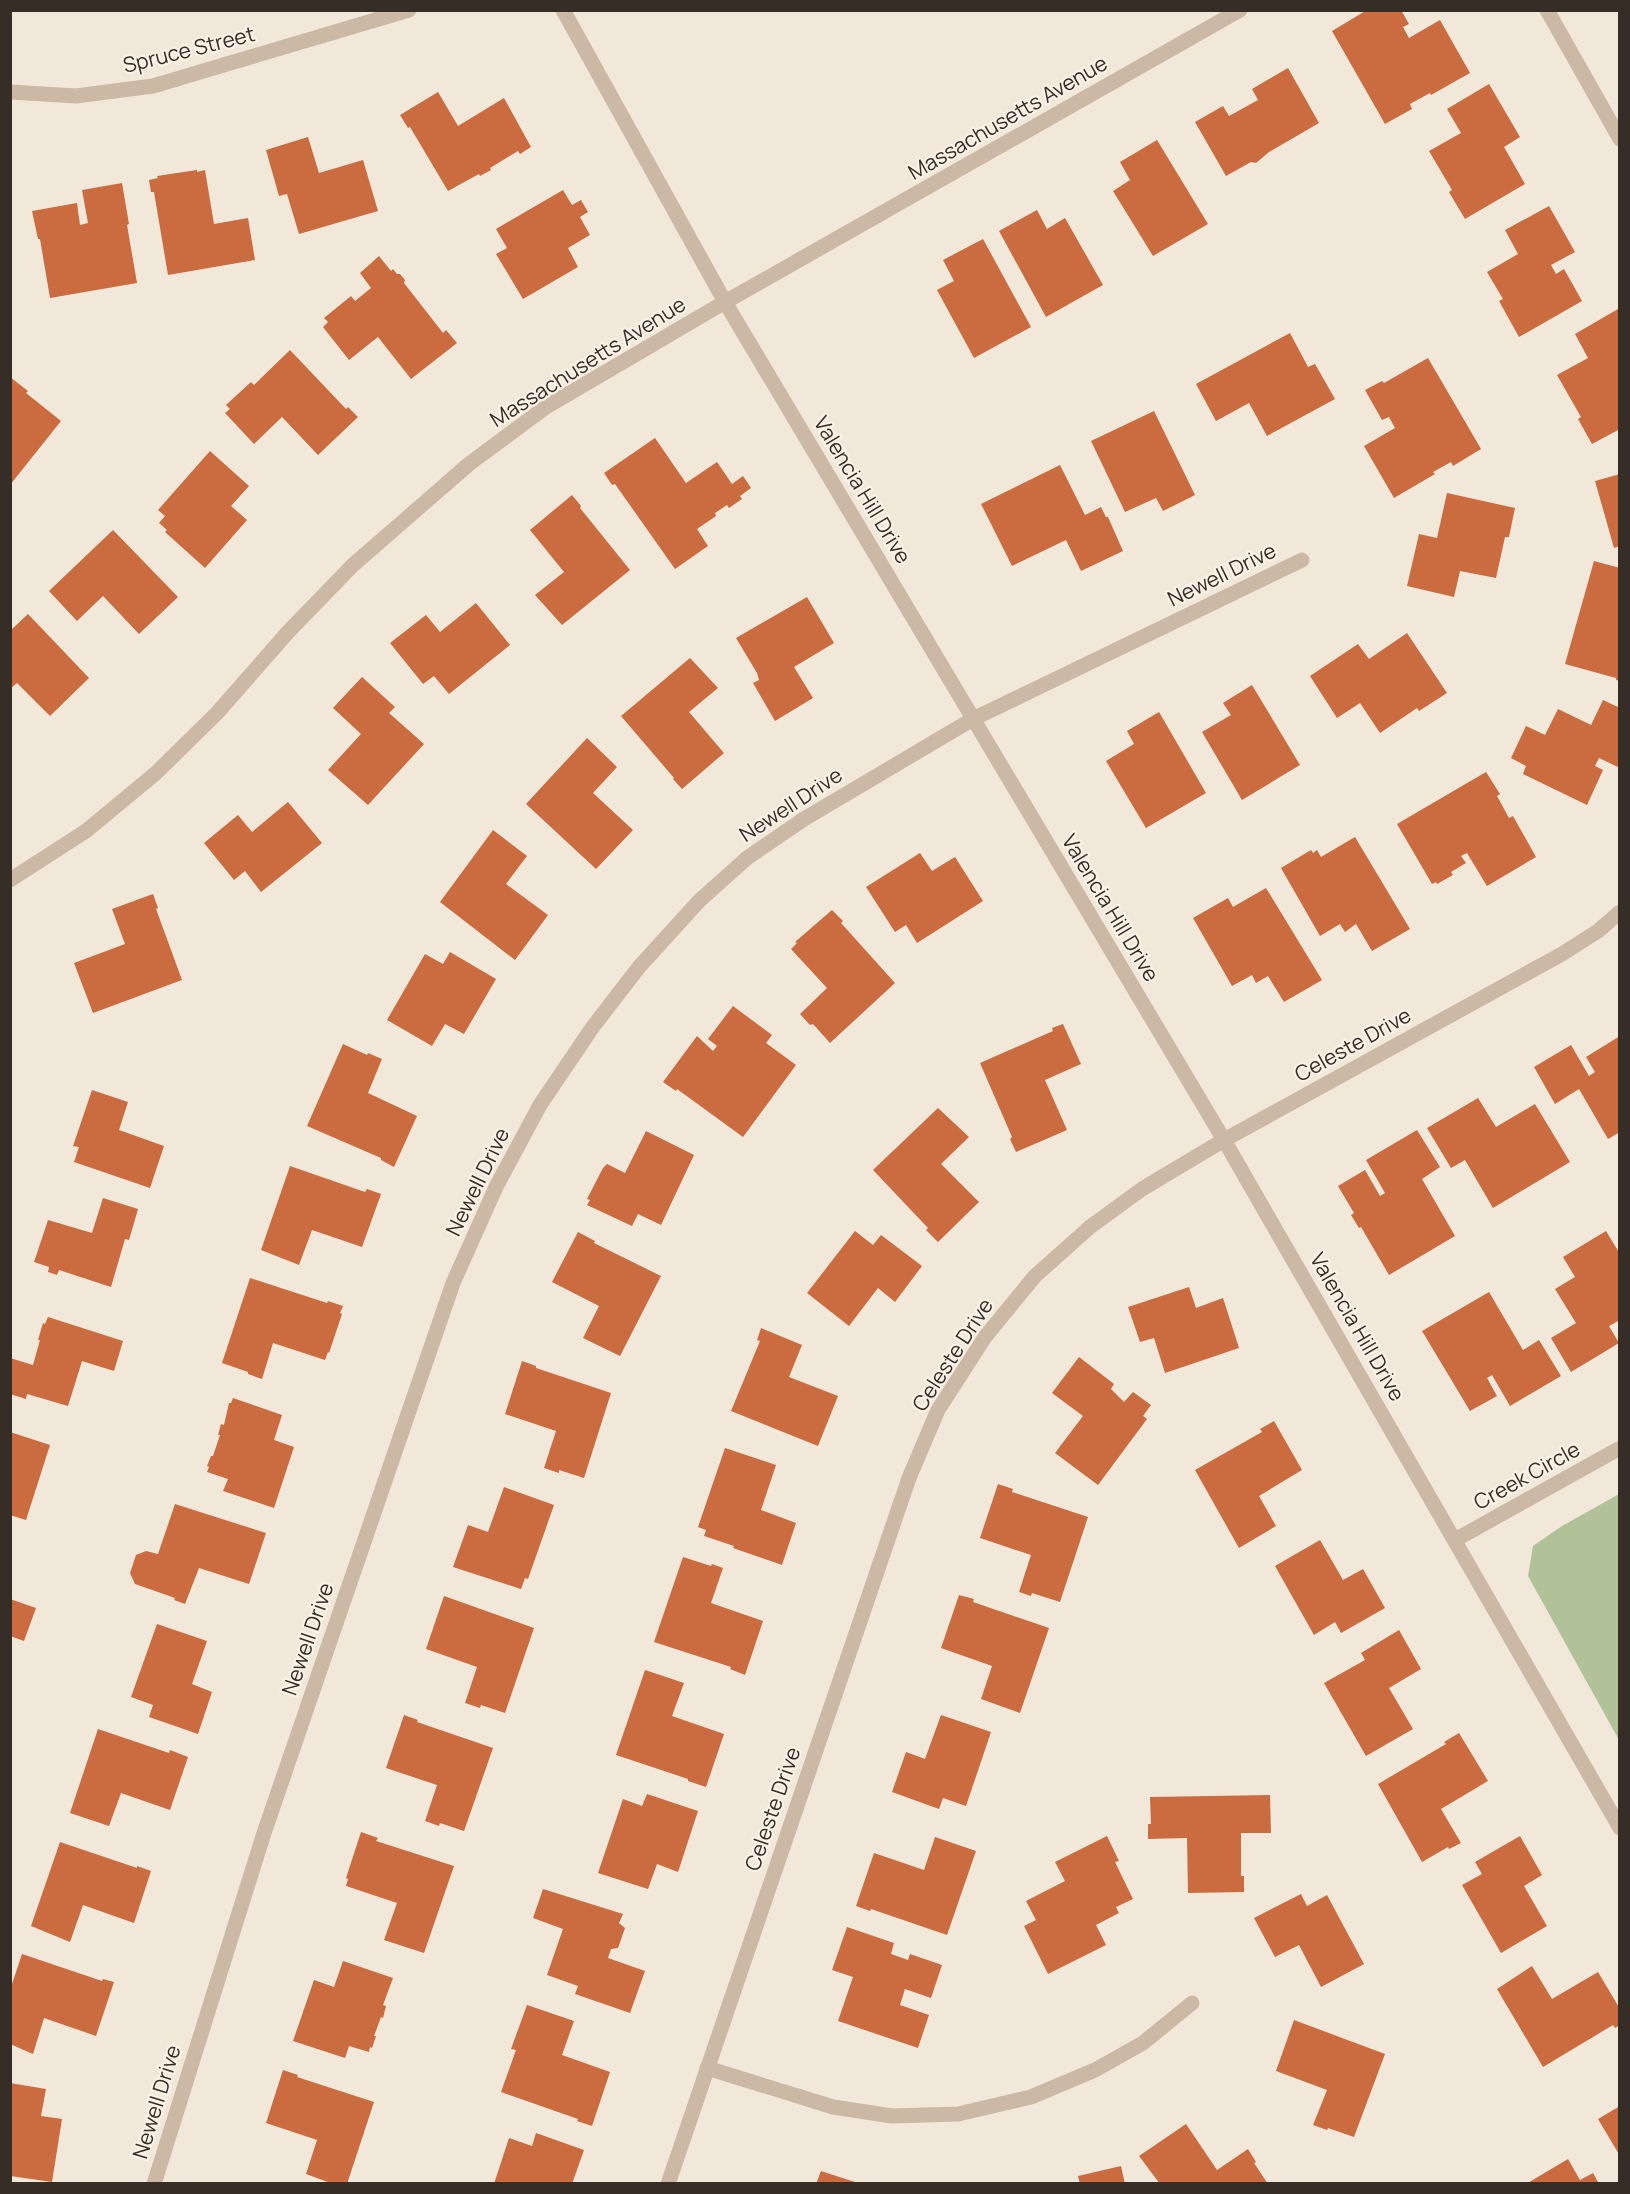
<svg xmlns="http://www.w3.org/2000/svg" width="1630" height="2194" font-family="Manrope,sans-serif">
<rect width="100%" height="100%" fill="#f2e8d9"/>
<path fill="#b1c299" d="M1619 1494V1740L1528 1576 1533 1546 1562 1526Z"/>
<path fill="#ca6b40" d="M1367 10H1401L1409 24 1403 27 1409 38 1440 20 1470 73 1431 95 1430 93 1410 104 1412 109 1385 124 1332 31Z
M1288 68 1319 123 1269 152 1256 163 1251 162 1226 176 1195 122 1223 106 1229 116 1258 100 1252 89Z
M1489 84 1520 137 1504 147 1525 184 1465 219 1449 192 1452 190 1429 151 1461 133 1447 109Z
M438 92 458 126 504 98 531 147 520 154 518 151 490 168 491 170 480 176 479 174 448 191 410 127 408 128 400 115Z
M308 137 319 173 363 160 378 211 299 234 287 194 279 196 266 150Z
M1157 140 1208 224 1153 256 1113 191 1130 180 1120 162Z
M197 170V172L205 170 214 224 248 218 255 260 168 275 154 192H151L149 180 158 178 157 176Z
M122 183 129 224 127 225 137 283 50 298 40 239H38L32 211 77 203 80 225 88 223 82 190Z
M563 190 572 205 581 200 588 212 580 217 590 235 568 248 578 267 523 299 496 254 507 248 496 229Z
M1549 206 1575 252 1551 265 1556 274 1564 269 1582 301 1519 337 1499 301 1503 299 1487 272 1518 254 1505 230Z
M1037 210 1047 229 1065 218 1103 285 1046 317 999 231Z
M983 239 1031 327 974 358 937 290 954 281 943 260Z
M379 256 391 271 393 269 397 274H400L405 280 404 283 443 333 446 330 457 343 411 379 378 337 349 360 323 327 328 322 324 318 351 296 355 301 371 288 360 273Z
M1618 309 1620 312V429L1592 444 1578 419 1581 417 1557 375 1588 358 1575 334Z
M1290 333 1308 367 1315 364 1335 399 1267 436 1249 403 1216 421 1196 384Z
M290 350 346 409 348 407 358 417 318 455 282 417 254 444 225 413 230 409 226 405 251 382 254 385Z
M1428 358 1481 449 1453 466 1451 462 1433 472 1435 474 1394 498 1364 446 1395 428 1389 417 1382 420 1365 390 1382 381 1384 383Z
M10 377 28 391 26 393 61 421 10 485Z
M1154 411 1195 495 1163 511 1156 498 1125 512 1091 441Z
M655 438 686 483 717 462 732 484 743 476 751 488 740 496 742 499 729 508 727 505 715 513 716 516 697 529 708 546 675 569 615 484 612 485 604 473Z
M210 451 249 486 231 506 247 520 205 568 165 532 167 530 159 523 165 516 158 510Z
M1060 465 1085 515 1101 507 1106 517H1108L1123 551 1081 571 1066 540 1012 566 981 504Z
M1620 474V546L1614 548 1595 481Z
M1447 493 1515 508 1509 537H1505L1496 578 1460 571 1454 597 1407 586 1419 534 1437 538Z
M572 495 581 506 580 508 630 570 562 625 535 595 564 572 530 530Z
M113 530 178 597 139 634 103 596 77 621 49 591Z
M1594 561 1620 568V681L1616 680V678L1565 664Z
M807 597 834 643 794 667 813 698 775 721 753 683 759 680 757 673 736 638Z
M476 603 510 645 449 694 434 676 423 684 390 643 426 615 440 632Z
M28 614 89 678 50 716 17 683 10 689V631Z
M1407 633 1447 693 1419 711 1417 708 1380 733 1360 703 1337 718 1310 676 1358 644 1369 659Z
M690 658 718 688 689 712 724 753 682 789 673 779 674 778 621 716Z
M362 677 395 707 389 713 424 744 368 805 328 770 361 734 333 708Z
M1252 685 1300 765 1242 800 1202 732 1231 715 1223 703Z
M1603 700 1620 708V768L1599 758 1595 766 1603 770 1587 805 1523 774 1526 766 1511 758 1526 726 1545 735 1558 709 1591 725Z
M1159 712 1206 793 1146 828 1106 761 1134 744 1127 731Z
M587 738 617 767 593 793 633 830 596 869 526 804Z
M1486 772 1500 794 1497 796 1509 818 1513 816 1536 857 1487 886 1467 853 1461 856 1466 863 1451 872 1453 875 1437 884 1436 882 1432 884 1397 824Z
M288 802 322 843 261 892 245 871 234 880 204 843 238 815 252 832Z
M493 830 527 856 506 884 548 915 515 960 440 902Z
M1355 837 1410 929 1372 951 1356 924 1345 932 1340 924 1320 936 1281 868 1311 850 1313 853 1317 850 1321 857Z
M920 853 932 871 955 857 983 901 917 943 906 925 895 932 866 887Z
M1266 888 1322 980 1284 1002 1268 976 1256 983 1252 975 1232 986 1193 918 1228 898 1233 907Z
M153 894 158 908 156 909 182 980 93 1013 74 963 125 944 112 909Z
M832 910 843 921 841 923 895 983 830 1043 813 1024 810 1025 800 1014 827 988 791 949 797 943 795 942Z
M450 952 496 979 464 1034 445 1024 432 1046 387 1020 425 954 443 964Z
M733 1006 772 1035 766 1043 796 1065 743 1137 677 1089 676 1091 663 1082 697 1036 713 1051 717 1046 708 1039Z
M1063 1024 1081 1064 1045 1080 1067 1130 1016 1152 1010 1139 1012 1137 980 1063 1053 1031 1052 1028Z
M1620 1036V1132L1608 1139 1579 1089 1555 1104 1534 1067 1571 1045 1589 1076 1595 1072 1586 1057Z
M343 1044 367 1055 368 1053 382 1059 368 1093 417 1116 394 1167 381 1160V1158L307 1126Z
M92 1090 128 1102 119 1130 164 1146 150 1188 74 1162 79 1147 73 1146Z
M1478 1098 1496 1127 1535 1104 1570 1162 1493 1208 1465 1160 1451 1168 1427 1128Z
M938 1108 969 1137 941 1164 979 1202 938 1242 926 1230 928 1228 873 1170Z
M1417 1130 1440 1167 1422 1179 1455 1236 1389 1275 1361 1227 1359 1228 1351 1215 1354 1213 1338 1186 1365 1170 1380 1196 1385 1193 1366 1160Z
M646 1131 694 1155 661 1225 638 1214 632 1226 587 1205 590 1200 587 1199 603 1168 607 1164 625 1173Z
M290 1166 365 1192 367 1189 381 1194 362 1247 312 1230 299 1265 261 1250Z
M103 1198 138 1209 129 1240 125 1239 111 1287 59 1270 57 1275 48 1272 49 1267 34 1262 48 1220 92 1233Z
M855 1231 873 1245 881 1235 922 1266 895 1302 878 1288 849 1326 807 1293Z
M1606 1231 1620 1254V1320L1609 1326 1619 1343 1571 1372 1551 1338 1576 1323 1555 1289 1575 1277 1563 1257Z
M578 1232 595 1241 594 1243 661 1276 620 1356 583 1338 599 1306 552 1282Z
M250 1278 327 1303 328 1301 343 1306 340 1313 342 1314 329 1353 328 1352 325 1360 273 1343 262 1379 248 1374V1372L222 1363Z
M1189 1287 1196 1308 1223 1298 1239 1348 1165 1373 1154 1338 1140 1342 1128 1307Z
M1489 1292 1523 1350 1539 1340 1561 1376 1510 1406 1492 1375 1487 1378 1497 1396 1470 1411 1422 1331Z
M48 1317 123 1341 114 1371 82 1361 68 1406 27 1394 26 1399 10 1394V1358L33 1365 40 1340H38L43 1323 45 1324Z
M761 1328 802 1345 789 1377 838 1396 818 1446 731 1411 760 1341 757 1340Z
M1079 1357 1114 1384 1111 1389 1124 1402 1133 1392 1151 1405 1143 1416 1147 1419 1098 1485 1055 1453 1083 1416 1052 1393Z
M522 1361 536 1366V1368L611 1393 584 1478 559 1470V1473L544 1468 556 1431 505 1414Z
M233 1398 282 1415 274 1440 294 1447 274 1508 223 1491 228 1479 207 1472 209 1467 207 1466 211 1456H213L220 1435H218L221 1424 224 1425 229 1403H231Z
M1274 1421 1302 1470 1259 1496 1276 1526 1239 1548 1195 1470 1262 1432 1260 1429Z
M10 1432 50 1445 26 1520 10 1515Z
M725 1448 776 1465 761 1510 796 1523 782 1565 733 1548 734 1546 704 1536 706 1530 698 1527Z
M998 1484 1013 1489 1012 1492 1088 1517 1060 1602 1032 1593 1031 1596 1019 1592 1031 1555 980 1538Z
M504 1487 554 1505 528 1579 525 1578 521 1589 453 1567 468 1525 488 1532Z
M175 1504 266 1533 249 1584 199 1568 185 1604 174 1600 175 1598 135 1584 130 1573 136 1555 146 1551 158 1554Z
M1320 1540 1343 1580 1363 1569 1385 1608 1341 1633 1335 1622 1314 1635 1275 1566Z
M683 1557 711 1566 712 1564 723 1568 711 1603 763 1621 745 1675 730 1669 731 1667 654 1642Z
M959 1595 974 1599 973 1602 1049 1628 1020 1713 981 1699 992 1666 941 1648Z
M444 1596 534 1628 505 1713 481 1705 480 1708 465 1703 477 1667 426 1649Z
M10 1599 36 1608 24 1641 10 1636Z
M157 1624 207 1641 192 1684 212 1692 198 1734 149 1717 153 1705 131 1697Z
M1399 1630 1421 1669 1389 1688 1413 1729 1366 1756 1324 1683 1365 1660 1361 1653Z
M645 1670 684 1683 672 1716 724 1734 706 1787 688 1781V1779L616 1755Z
M404 1715 418 1720 417 1722 493 1748 464 1831 440 1823 439 1826 425 1821 437 1785 386 1768Z
M941 1715 991 1732 966 1806 943 1798 939 1809 892 1792 906 1752 925 1759Z
M98 1729 169 1753 170 1750 188 1757 170 1810 121 1793 109 1826 70 1813Z
M1459 1733 1488 1781 1441 1809 1461 1843 1449 1849 1448 1847 1422 1862 1378 1784 1446 1744 1444 1742Z
M647 1794 698 1811 678 1872 657 1864 648 1889 598 1873 623 1799 642 1806Z
M1270 1795 1271 1833H1241V1876H1244V1892L1188 1893 1187 1838 1148 1839V1824H1151L1150 1797Z
M361 1832 378 1838 376 1841 454 1866 424 1953 384 1940 397 1903 346 1886 348 1879 346 1878Z
M1107 1836 1119 1861 1115 1862 1133 1899 1116 1907 1119 1913 1096 1925 1106 1945 1048 1974 1024 1926 1036 1920 1026 1901 1065 1881 1055 1862Z
M1520 1836 1542 1875 1524 1886 1547 1926 1501 1953 1462 1885 1482 1874 1475 1862Z
M935 1837 976 1851 947 1935 871 1909 870 1911 856 1906 874 1853 924 1870Z
M60 1842 137 1868V1866L151 1871 134 1923 83 1905 70 1942 31 1926Z
M543 1889 623 1914 619 1923 625 1928 618 1948 611 1949 608 1958 645 1971 630 2013 575 1994 578 1986 547 1975 563 1929 533 1918Z
M1301 1894 1307 1906 1327 1895 1364 1964 1321 1987 1299 1945 1275 1957 1254 1918Z
M847 1927 894 1943 891 1954 908 1960 910 1954 942 1965 931 1998 905 1989 900 2005 929 2015 918 2048 838 2021 853 1977 832 1970Z
M22 1954 102 1981 103 1979 114 1982 96 2036 44 2018 33 2054 10 2044V1990Z
M343 1961 393 1978 383 2005 386 2006 383 2018 381 2017 374 2036H376L372 2048 370 2047 369 2052 349 2046 345 2058 293 2041 314 1980 334 1987Z
M1532 1966 1552 1999 1598 1972 1620 2009V2025L1615 2028 1613 2025 1543 2067 1497 1989Z
M527 2005 574 2021 562 2055 610 2072 592 2126 577 2121 578 2119 501 2092 516 2050 511 2049Z
M1294 2020 1385 2054 1354 2137 1328 2128 1327 2130 1313 2125 1327 2090 1276 2071Z
M283 2070 298 2075 297 2077 374 2102 347 2184H333L306 2174 317 2140 266 2123Z
M10 2083 46 2089 41 2116 62 2119 52 2182 10 2176Z
M1620 2106V2156L1598 2119Z
M1186 2124 1217 2170 1248 2149 1256 2162 1254 2163 1268 2184H1160L1139 2156Z
M536 2133 584 2150 572 2184H494L509 2138 532 2146Z
M1568 2159 1580 2180 1593 2173 1599 2184H1526Z
M1121 2166 1125 2184H1080L1078 2176Z
M821 2171 858 2183V2184H816Z"/>
<g fill="none" stroke-linecap="round" stroke-linejoin="round">
<path stroke="#cbb9a5" stroke-width="15" d="M563 10 725 302 1224 1140 1620 1828
M1547 10 1620 139
M10 92 76 96 153 86 409 10
M10 880 86 831 156 773 217 713 288 632 353 565 469 464 546 407 725 302 1240 10
M1455 1540 1620 1448
M707 2068 833 2107 892 2116 958 2114 1031 2097 1095 2070 1143 2043 1192 2003
M154 2184 264 1833 453 1283 496 1187 540 1105 592 1028 639 967 699 901 747 858 804 819 973 719 1302 560
M668 2184 909 1478 938 1410 985 1337 1035 1276 1090 1227 1142 1189 1224 1140 1562 954 1598 931 1620 912"/>
</g>
<g text-anchor="middle" stroke-width="4.5" stroke-linejoin="round" paint-order="stroke">
<g font-size="21" fill="#362d27" stroke="#faf2e6">
<text transform="translate(189 50) rotate(-14)" y="7">Spruce Street</text>
<text transform="translate(1008 118) rotate(-30)" y="7">Massachusetts Avenue</text>
<text transform="translate(588 362) rotate(-32)" y="7">Massachusetts Avenue</text>
<text transform="translate(862 490) rotate(59)" y="7">Valencia Hill Drive</text>
<text transform="translate(1222 575) rotate(-26)" y="7">Newell Drive</text>
<text transform="translate(791 805) rotate(-33)" y="7">Newell Drive</text>
<text transform="translate(1110 908) rotate(59)" y="7">Valencia Hill Drive</text>
<text transform="translate(1353 1045) rotate(-29)" y="7">Celeste Drive</text>
<text transform="translate(478 1182) rotate(-64)" y="7">Newell Drive</text>
<text transform="translate(1357 1327) rotate(60)" y="7">Valencia Hill Drive</text>
<text transform="translate(953 1355) rotate(-57)" y="7">Celeste Drive</text>
<text transform="translate(1527 1476) rotate(-29)" y="7">Creek Circle</text>
<text transform="translate(308 1639) rotate(-71)" y="7">Newell Drive</text>
<text transform="translate(773 1809) rotate(-71)" y="7">Celeste Drive</text>
<text transform="translate(157 2102) rotate(-73)" y="7">Newell Drive</text>
</g>
</g>
<rect width="1630" height="2194" fill="none" stroke="#362d27" stroke-width="24"/>
</svg>
